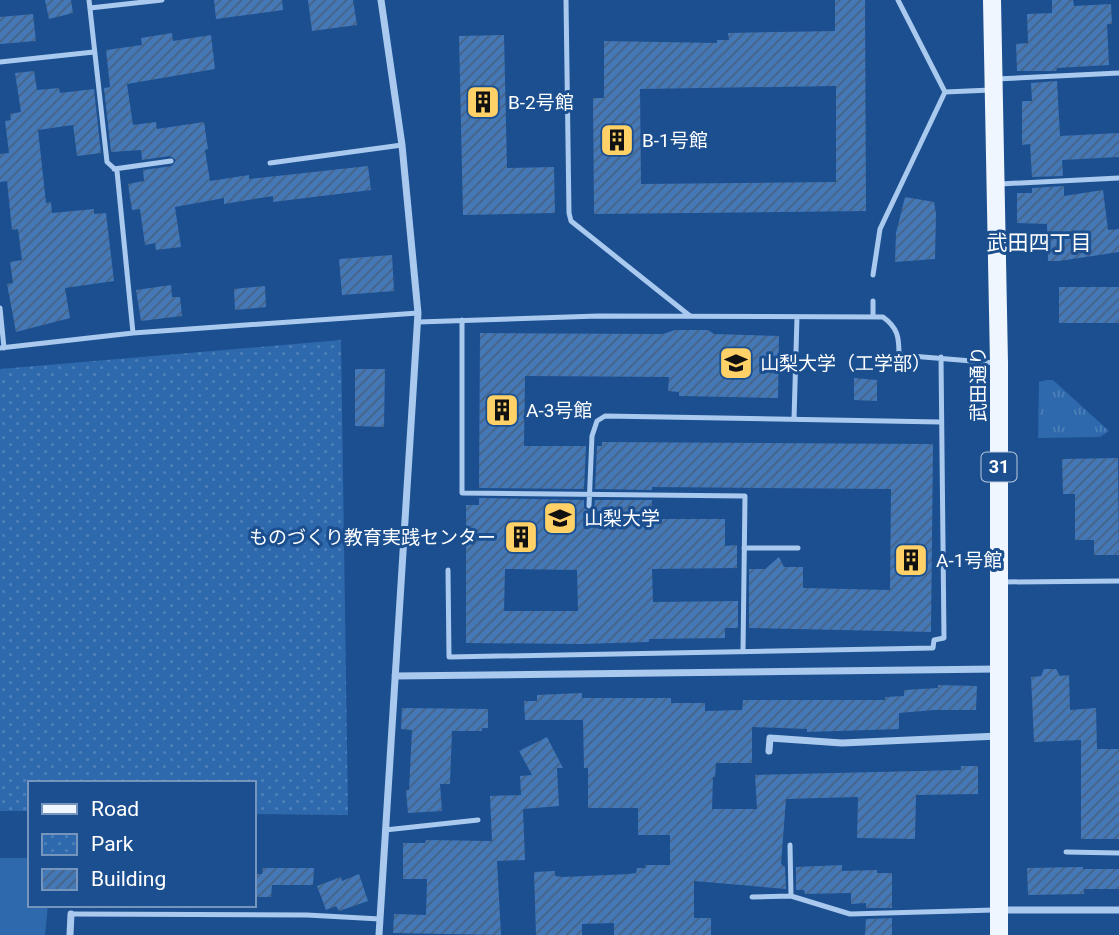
<svg xmlns="http://www.w3.org/2000/svg" width="1119" height="935" font-family="Roboto,'Noto Sans JP',sans-serif">
<defs>
<pattern id="grass-tufts" width="24" height="20" patternUnits="userSpaceOnUse" patternTransform="scale(1.75)"><rect width="24" height="20" fill="#2e69ad"/><path d="M3 7l-1-3M5 7V3M7 7l1-3M15 17l-1-3M17 17v-4M19 17l1-3" fill="none" stroke="#4d80b9"/></pattern>
<pattern id="park-dots" width="8" height="8" patternUnits="userSpaceOnUse" patternTransform="scale(1.75)"><rect width="8" height="8" fill="#2e69ad"/><path d="M2 2h.1M6 6h.1" fill="none" stroke="#4d80b9" stroke-width="1.8" stroke-linecap="round"/></pattern>
<pattern id="building-hatch" width="6" height="6" patternUnits="userSpaceOnUse" patternTransform="scale(1.75)"><rect width="6" height="6" fill="#4478b7"/><path d="M-1 1l2-2M0 6l6-6M5 7l2-2" fill="none" stroke="#486282"/></pattern>
</defs>
<rect width="100%" height="100%" fill="#1b4f8f"/>
<path fill="url(#grass-tufts)" d="M1046 380H1053L1109 431 1100 437 1038 438 1039 382Z"/>
<path fill="url(#park-dots)" d="M341 340 348 815 254 814V783H30V811H0V369Z"/>
<path fill="#2e69ad" d="M0 858H30V905H48L45 935H0Z"/>
<path fill="url(#building-hatch)" fill-rule="evenodd" d="M45 0H71L73 13 49 19Z
M214 0H282L283 10 216 19Z
M308 0H353L357 25 312 31Z
M835 0H865L866 211 594 214 593 98H604V41L717 43V40H729L728 33 835 31ZM836 86V182L641 184 640 89Z
M1052 0H1073L1074 6 1111 4 1112 24H1107L1109 65 1057 68 1056 71H1017L1016 44 1028 43 1027 14 1052 13Z
M33 14 36 41 0 44V17Z
M172 33 173 41 211 35 215 69 127 84 133 125 156 122 157 129 204 122 208 149 205 150 210 181 249 175V179L368 166 371 190 273 202V196L224 204V198L175 207 181 247 156 250 155 243 145 245 140 209 132 210 128 184 144 181 143 170 172 166 176 160 170 156 142 160 141 150 111 152 104 88 110 87 106 50 142 45 141 38Z
M504 35 507 168 554 167 555 213 463 215 459 36Z
M34 71 37 90 59 88 60 93 94 89 101 153 77 156 73 125 38 130 46 203 51 202 52 213 94 209V214L106 213 114 281 65 288 70 318 16 332 7 284 13 283 10 262 22 260 18 229 12 230 7 181 0 182V154L9 153 5 121 11 120 10 114 21 112 15 73Z
M1057 81 1060 136 1119 133V157L1062 160 1063 176 1032 177 1030 144 1022 145V101H1032L1031 83Z
M1064 186V196L1103 190 1108 230 1119 229V252L1059 261H1048L1047 224 1017 223V193H1032V188Z
M905 197 934 202 936 214 935 259 895 262 896 233Z
M392 255 394 291 342 295 339 259Z
M171 285 172 297H180L182 316 141 321 136 290Z
M265 286 266 307 235 310 234 289Z
M1059 287H1119V323H1059Z
M675 330H708L714 334 779 336 778 398 679 396V392L668 391 669 377 525 376 524 446H586L584 489 479 488 480 333 663 334Z
M355 369H385L384 427 355 426Z
M854 378 877 380V401L854 400Z
M602 442 933 444 931 632 749 628V569H765L779 557 784 567H803V588L890 590 891 489 652 487V490L595 489 597 446H602Z
M1118 458 1119 555H1094V540H1075V494H1063L1062 459Z
M479 498 584 500V508L589 511 594 508 595 500H652V519H725V546L737 545V568L652 569 653 602 738 601V628H725V638L649 639V642L580 644 466 643V505H479ZM505 569 577 570 578 611H504Z
M1044 669H1056L1060 676 1069 675 1070 710 1096 708 1097 749H1119V839H1081V740L1034 742 1031 677 1041 676Z
M938 685 977 686 976 710H934L899 713V729L807 732V729L752 727V763H716L715 777H713L712 809H757L755 775 961 770V766H978V794L916 795 915 839 857 838 858 797 786 799 781 864 785 867 786 889 694 881V918H711V935H614V923L582 924V935H536L534 872 555 871V876L563 877 629 874 636 873 637 868H646L645 865H670V835H638V808H588V768H584L583 720H525L524 701H537V695L582 693V698H671V703H705V711L742 710 743 700H885V697L904 696V690L938 688Z
M402 708 488 709V728H482V731H452L450 784H440L442 811 408 813 406 790H409L412 730 401 729Z
M547 737 563 768H557L559 806 523 809 525 860 497 861 501 935 393 933 394 914 426 915 427 879H403V843H425L426 840 492 841 490 796 521 795 520 776 532 775 519 751Z
M842 865V871L877 870V873H892V908H866V903L851 904V893L805 894 804 890H796V867Z
M1083 867V869H1119V889H1084V894L1028 895 1027 868Z
M263 868H314L313 885H272L271 897H254V874H262Z
M359 874 368 901 339 911 336 906 326 910 317 886 341 877 342 881Z
M892 918V935H865L866 919Z"/>
<g fill="none" stroke-linecap="round" stroke-linejoin="round">
<path stroke="#a9c9ee" stroke-width="5" d="M89 0 107 162 117 171 133 333
M566 0 569 213 571 221 690 316
M90 8 162 0
M0 62 94 52
M996 79 1119 73
M945 92 991 90
M270 163 402 145
M114 169 171 161
M1000 184 1119 178
M873 275 880 229 945 92 898 0
M0 308 4 348
M873 317V301
M462 320V493L745 496 743 652
M418 322 598 316 883 317C898 328 899 337 899 355L996 363
M0 348 133 333 418 313
M794 419 797 317
M589 506 592 436 597 421 605 416 940 422
M744 548H798
M448 570 449 657 933 648 934 640 944 638 941 357
M1002 582 1119 581
M385 830 478 820
M790 845 791 896
M1066 852 1119 853
M752 897 791 896 850 914 994 910
M71 914 307 915 380 919"/>
<path stroke="#a9c9ee" stroke-width="7" d="M395 676 997 669
M769 751 770 738 842 743 999 736
M1001 910H1119
M70 935 71 914
M379 935 418 313 402 145 381 0"/>
<path stroke="#f0f6ff" stroke-width="18" d="M992 0 999 363V935"/>
</g>
<defs>
<g id="building-square" transform="scale(1.75)"><rect x="-9" y="-9" width="18" height="18" rx="4" fill="#ffd166" stroke="#1b4f8f"/><path d="M-4-6H4V6H1V3H-1V6H-4ZM-2.5-4.3h1.7v1.8h-1.7ZM.8-4.3h1.7v1.8H.8ZM-2.5-1h1.7V.8h-1.7ZM.8-1h1.7V.8H.8Z" fill="#111"/></g>
<g id="university-square" transform="scale(1.75)"><rect x="-9" y="-9" width="18" height="18" rx="4" fill="#ffd166" stroke="#1b4f8f"/><path d="M0-5L7-2L0 1L-7-2ZM-4 1L0 2.5L4 1V4Q0 6-4 4Z" fill="#111"/></g>
</defs>
<g fill-rule="evenodd">
<use href="#building-square" x="483" y="102"/>
<use href="#building-square" x="617" y="140"/>
<use href="#university-square" x="736" y="363"/>
<use href="#building-square" x="502" y="410"/>
<use href="#university-square" x="560" y="518"/>
<use href="#building-square" x="521" y="537"/>
<use href="#building-square" x="911" y="560"/>
</g>
<g text-anchor="middle" stroke-width="6" stroke-linejoin="round" paint-order="stroke">
<rect fill="#1b4f8f" stroke="#bbcadd" stroke-width="2" x="981.5" y="452.5" width="35" height="29" rx="5"/>
<g font-size="18" font-weight="bold" fill="#fff">
<text x="999" y="473">31</text>
</g>
<g font-size="19" fill="#fff" stroke="#1b4f8f" text-anchor="start">
<text x="508" y="109">B-2号館</text>
<text x="642" y="147">B-1号館</text>
<text x="760" y="370">山梨大学（工学部）</text>
<text x="526" y="417">A-3号館</text>
<text x="584" y="525">山梨大学</text>
<text x="496" y="544" text-anchor="end">ものづくり教育実践センター</text>
<text x="936" y="567">A-1号館</text>
</g>
<g font-size="19" fill="#fff" stroke="#1b4f8f">
<text transform="translate(978 384) rotate(-90)" y="7">武田通り</text>
</g>
<g font-size="21" fill="#fff" stroke="#1b4f8f">
<text x="1039" y="250">武田四丁目</text>
</g>
</g>
<rect x="28" y="781" width="228" height="126" fill="#1b4f8f" stroke="#7695bc" stroke-width="2"/>
<rect x="42" y="804" width="35" height="10" fill="#f0f6ff" stroke="#7695bc" stroke-width="2"/>
<text x="91" y="816" font-size="21" fill="#ffffff">Road</text>
<rect x="42" y="834" width="35" height="21" fill="url(#park-dots)" stroke="#7695bc" stroke-width="2"/>
<text x="91" y="851" font-size="21" fill="#ffffff">Park</text>
<rect x="42" y="869" width="35" height="21" fill="url(#building-hatch)" stroke="#7695bc" stroke-width="2"/>
<text x="91" y="886" font-size="21" fill="#ffffff">Building</text>
</svg>
